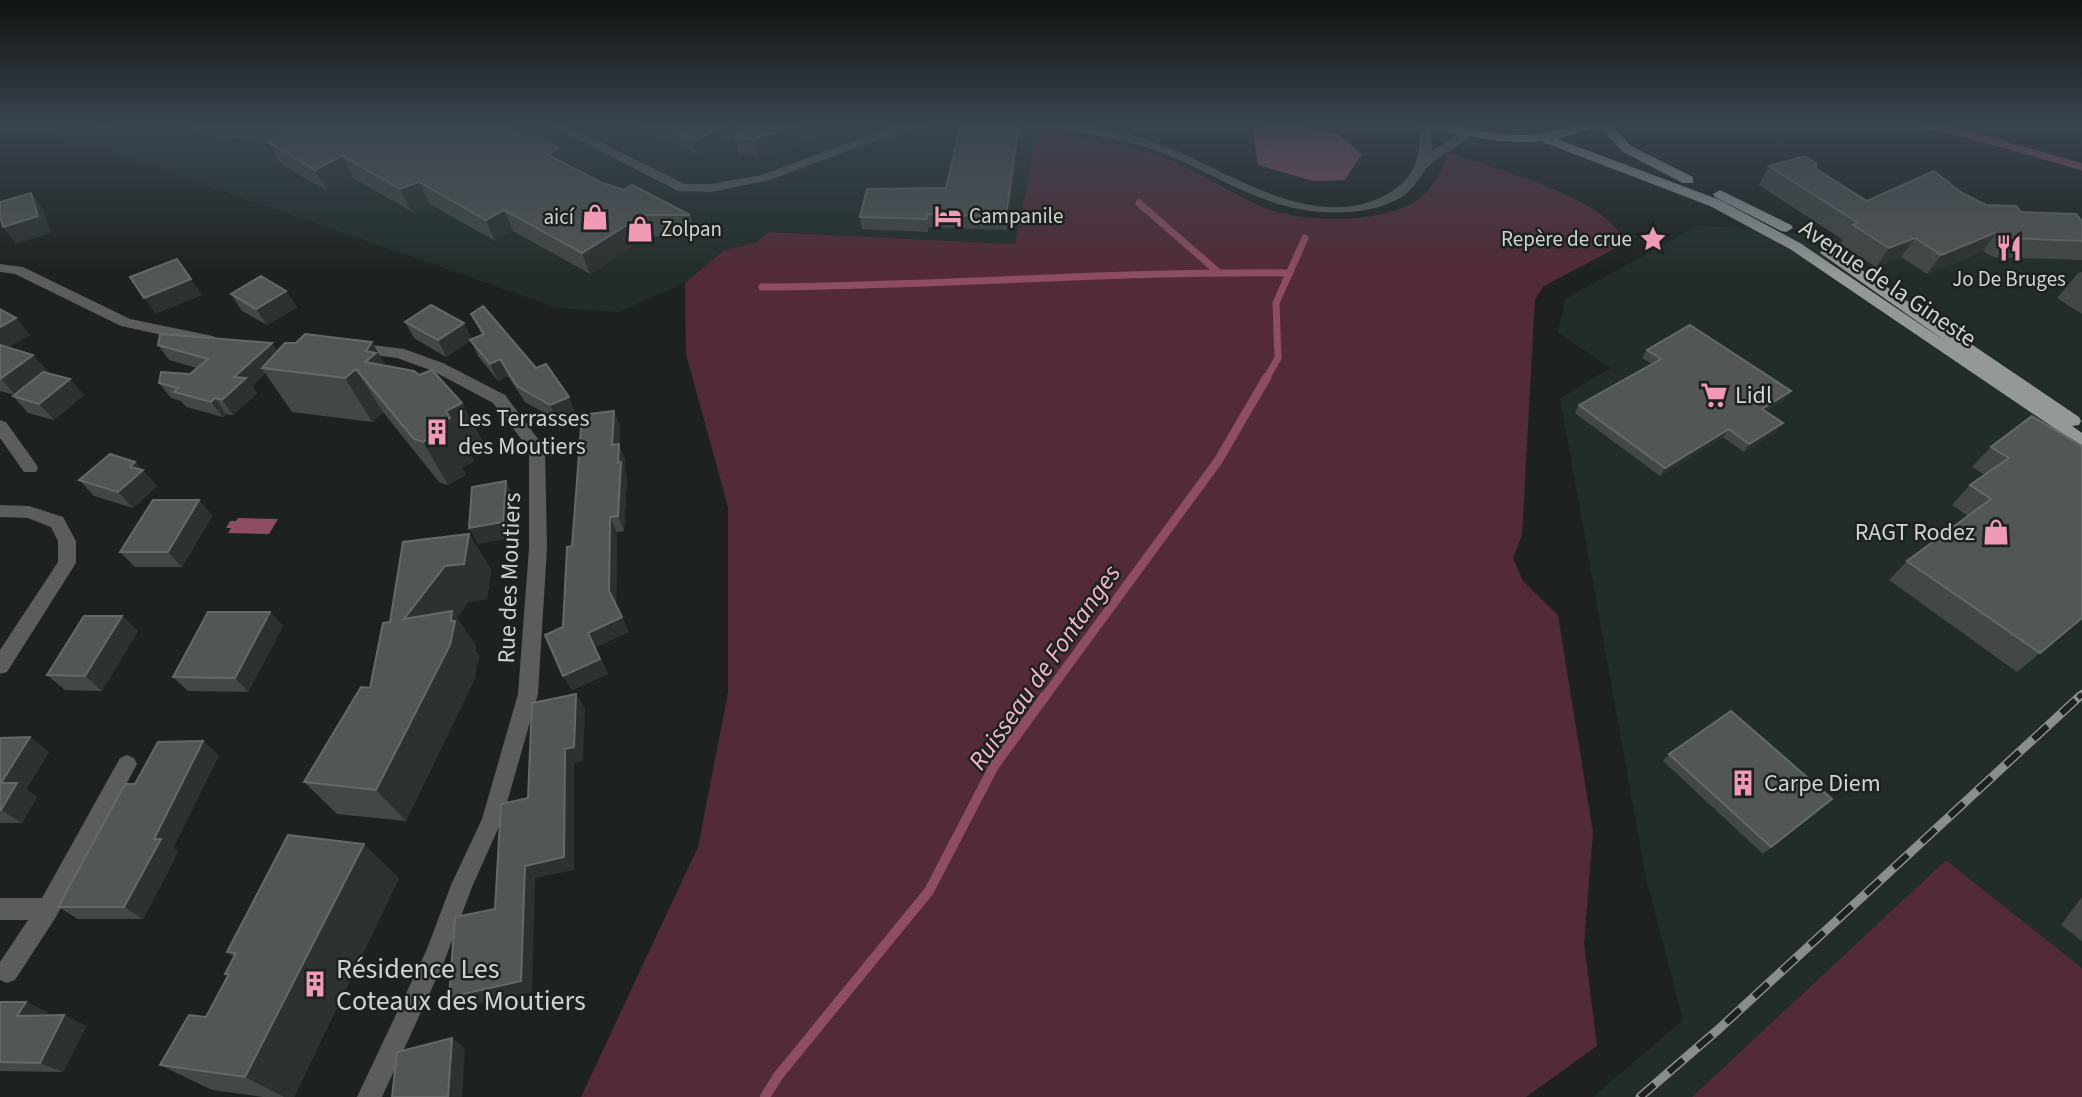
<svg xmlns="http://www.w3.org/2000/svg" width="2082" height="1097" font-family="'Source Sans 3',sans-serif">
<rect width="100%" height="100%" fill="#1d2220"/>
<path fill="#222d2a" d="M29 123H999L1038 132 1016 244 768 232 758 242 723 252 685 283 619 312 558 308Z
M1915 215 2082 225V968L1946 860 1692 1097H1593L1683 1020 1646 878 1560 398 1611 368 1558 333 1565 299 1699 225 1829 237Z"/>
<path fill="#532a38" d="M1459 123H1568C1536 135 1491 133 1459 123Z
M1038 132C1081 140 1128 143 1169 160 1202 173 1232 194 1265 208 1303 223 1380 224 1416 201 1433 190 1441 171 1449 153 1492 168 1601 196 1621 236L1618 247 1544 286 1535 299 1522 535 1513 558 1523 581 1558 615 1593 833 1584 943 1597 1046 1526 1097H581L698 847 728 693V507L686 354 685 283 723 251 757 242 768 232 1015 244Z
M1946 860 2082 968V1097H1692Z"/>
<path fill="#8e4d63" d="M1271 123H1287L1337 134 1362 154 1345 180 1313 181 1258 165 1253 131Z
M238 518 278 519 269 534 228 533 231 528H226L230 521H236Z"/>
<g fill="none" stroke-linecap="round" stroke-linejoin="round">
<path stroke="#8e4d63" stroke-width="7" d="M1916 123 1971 135 2082 167
M1139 203 1218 272
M762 287C938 286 1114 271 1290 273
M1266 379 1278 358 1276 303 1305 238"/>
<path stroke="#8e4d63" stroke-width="9" d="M1044 698 1218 461 1267 377"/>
<path stroke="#8e4d63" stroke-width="10" d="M765 1097 778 1076 929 891 994 766 1045 696"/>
<path fill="#5a5d5c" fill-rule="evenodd" d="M546 123H561L685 184H711L761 175 895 126 911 123H942L877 140 770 180 711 192 678 191Z
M1020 123C1064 123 1109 126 1151 141 1224 165 1312 239 1391 192 1417 176 1422 151 1419 123H1431L1432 151 1464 130 1468 129 1474 133C1462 146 1444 152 1431 164 1421 173 1416 187 1403 196 1388 206 1366 211 1348 212 1274 217 1231 181 1167 155 1122 137 1074 131 1026 127Z
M0 264 23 267 130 319 213 336 220 341 213 346 121 326 15 274 0 272Z
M356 343 404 349 443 363 505 395 545 448 547 548 538 694 502 820 472 887 444 962 382 1097H357L427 949 451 885 482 819 518 694 529 548V449L493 403 433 371 397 358 351 352 348 348 351 344Z
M0 420 6 422 36 464 38 468 36 472H24L0 438Z
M0 505 29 506 63 517 76 541V563L7 672 0 674V650L58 562V541L51 527 28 518 0 517Z
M127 755 134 758 137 764 56 917 15 980 7 983 0 980V962L28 920H0V898H42L120 758Z"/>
<path fill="#949998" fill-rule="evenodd" d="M1427 123C1458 123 1487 135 1519 135 1550 135 1579 123 1610 123L1631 146 1693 177V183H1683L1623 152 1599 126 1557 139 1720 200 1800 243 1948 343 1820 253 1822 250H1832L2079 417 2081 421 2079 425 2072 426 2082 433V447L1790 249 1710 206 1540 141C1502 145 1465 136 1429 126Z
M1720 190 1791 225 1793 228 1786 232 1781 231 1715 197 1713 194Z"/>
<g stroke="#8a8f8d" stroke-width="8">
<path id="rail-far1" d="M2078 698 2082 694"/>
</g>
<g stroke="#8a8f8d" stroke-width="9">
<path id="rail" d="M1640 1097 1720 1028 2080 696"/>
</g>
<use href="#rail-far1" stroke="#1d2220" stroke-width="5" stroke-dasharray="16" stroke-linecap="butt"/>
<use href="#rail" stroke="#1d2220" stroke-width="6" stroke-dasharray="19" stroke-linecap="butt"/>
</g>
<path fill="#434846" d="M74 123H121L113 129Z
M191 123H428L432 125 531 138 559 148 564 163 600 182 690 215 696 237 649 236 590 274 513 231 495 241 430 204 411 211 353 178 327 191 280 163 269 143 197 133Z
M631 123H739L740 126 741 123H858L758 156 739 155 736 138 738 133 697 154Z
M1015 123V129H1018V141L1007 230 928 227V232L862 229 860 217 946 188 980 128Z
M1769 166 1816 169 1867 201 1962 193 1986 205 2021 212 2082 221V260L1993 257 1983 251 1927 274 1901 257 1876 267 1841 244 1843 240 1759 185Z
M2082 272V314L2057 298 2078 273Z
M286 291 297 307 267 325 242 311 231 294Z
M0 309 30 335 8 347 48 371 46 373 84 395 54 420 28 413 13 396 15 395 0 391Z
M471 314 576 414 558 421 525 402 508 376 498 381 478 356 471 340 446 357 414 338 405 322 472 339 482 335Z
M158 345 277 351 386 366 462 403 485 446 470 454 474 461 462 468 466 475 448 485 439 482 383 412 372 422 292 412 265 373 252 386 257 393 233 415 226 414 223 417 186 407 181 401 171 398 159 383 190 374 197 368 169 360Z
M1647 350 1785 400 1766 411 1777 431 1744 452 1723 437 1660 476 1575 413 1579 405 1652 364 1642 358Z
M2032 416 2082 618 2017 672 1889 580 1907 561 1968 516 1952 505 1970 485 1985 475 1972 467 1991 447Z
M620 426 619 445 625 459V472L627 478 624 531 617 532 616 605 629 632 595 647 608 674 572 690 563 676V627L572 546Z
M135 462 157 486 133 508 94 496 79 480Z
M199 500 212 516 182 567H135L120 552Z
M469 534 491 570 487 599 468 602 457 618 476 646 475 651 479 656 474 680 406 821 337 814 304 782 370 688 390 622Z
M270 612 283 626 248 692 188 691 173 677Z
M122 616 138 631 102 691 65 690 47 675Z
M0 738 49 752 26 789 37 797 22 823H0Z
M1669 754 1825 805 1763 854 1663 761Z
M219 755 173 848 178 852 143 919H78L58 907 135 784Z
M399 878 294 1097H263L212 1090 160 1065 206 1017 228 976 225 974 234 957 227 952Z
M2082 897V941L2061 925Z
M0 1002 48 1012 46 1016 64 1015 86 1026 63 1072 0 1071Z"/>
<path fill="#2d3230" d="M110 123H121L113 129Z
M729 123H739L741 131 697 154 694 141Z
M806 123H858L758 156 755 139Z
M1018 129V141L1007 230 1006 217Z
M559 148 567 170 548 155Z
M342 156 353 178 327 191 315 170Z
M419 182 430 204 411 211 400 189Z
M31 193 43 209 51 233 16 244 3 227Z
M504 210 513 231 495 241 486 220Z
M643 215 649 236 590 274 582 253Z
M1997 232 1983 251 1927 274 1941 255Z
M1915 238 1901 257 1876 267 1889 248Z
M191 279 202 295 156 314 144 298Z
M286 291 297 307 267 325 256 309Z
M16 318 30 335 0 352V327Z
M464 323 472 339 446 357 438 340Z
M372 342 398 386 365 362 366 351Z
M272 343 282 358 262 368 265 373 252 386 257 393 233 415 222 400 234 377Z
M33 355 48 371 16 396 1 379Z
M500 359 508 376 498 381 490 364Z
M356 369 383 412 372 422 345 378Z
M70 379 84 395 54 420 39 404Z
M1791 391 1785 400 1757 417 1762 409Z
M569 397 576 414 558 421 550 405Z
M215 398 226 414 223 417 211 402Z
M462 403 485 446 470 454 474 461 462 468 466 475 448 485 423 442 446 411Z
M614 411 620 426 619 445 625 459V472L627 478 624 531 618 516V463L612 445Z
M1783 423 1777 431 1744 452 1749 444Z
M1729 429 1723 437 1660 476 1665 468Z
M135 462 157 486 133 508 118 492 130 467Z
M506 481 514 497 512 538 478 544 469 528Z
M199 500 212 516 182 567 168 552Z
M610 517 617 532 616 606 609 591Z
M469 534 491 570 487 599 468 602 457 618 476 646 475 651 479 656 474 680 406 821 376 790 404 619Z
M270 612 283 626 248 692 235 678Z
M122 616 138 631 102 691 85 676Z
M622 617 629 632 595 647 608 674 572 690 563 676 588 633Z
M576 694 585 709 583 761 574 763V870L535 878 532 992 462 1008 449 997 525 866 565 749Z
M30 737 49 752 26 789 37 797 22 823 1 810V783Z
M203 741 219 755 173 848 178 852 143 919 124 907 154 839Z
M364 844 399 878 294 1097H284L245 1077Z
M26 1002 48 1012 40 1027 17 1016Z
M64 1015 86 1026 63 1072 40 1063Z
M452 1038 465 1048 462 1097H448Z"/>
<path fill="#525655" stroke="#656a68" stroke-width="2" d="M265 123H428L432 125 437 123H500L531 138 534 136 559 148 548 155 600 182 624 190 632 185 690 215H643L582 253 504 210 486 220 419 182 400 189 342 156 315 170 268 142 298 127Z
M655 123H729L694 141Z
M741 123H806L755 139 736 138Z
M980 123H1015L1014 129H1018L1006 217 927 214V219L860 217 867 189 946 188 960 127 980 128Z
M1805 156 1816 163V169L1867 201 1934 171 1962 193 1986 205 2016 206 2021 212 2076 214 2082 221V241L2007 238 1997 232 1941 255 1915 238 1889 248 1853 225 1858 223 1769 166Z
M31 193 38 216 3 227 0 216V202Z
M177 259 191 279 144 298 130 277Z
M261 276 286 291 256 309 231 294Z
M431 305 464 323 438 340 405 322Z
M483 306 536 368 546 364 569 397 550 405 517 386 500 359 490 364 470 340 484 334 471 314Z
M0 309 16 318 0 327Z
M1690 325 1791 391 1762 409 1783 423 1749 444 1729 429 1665 468 1579 405 1661 359 1647 350Z
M160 334 272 343 234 377 246 378 222 400 215 398 211 402 174 392 178 388 159 383 161 372 190 374 208 359 158 345Z
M305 334 372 342 366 351 376 353 365 362 414 371 419 375 432 370 462 403 446 411 450 418 437 425 442 432 423 442 414 439 356 369 345 378 262 368 285 343H296Z
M0 345 33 355 0 379Z
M43 372 70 379 39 404 13 396Z
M614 411 612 445 619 444 618 463 621 462 618 516 610 517 609 591 622 617 588 633 600 659 563 676 545 635 563 627 567 547 572 546 582 415Z
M2032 416 2082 446V618L2040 653 1907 561 1991 499 1970 485 2009 458 1991 447Z
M110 454 135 462 130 467 143 470 118 492 79 480Z
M506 481 503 522 469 528 472 487Z
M153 500H199L168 552H120Z
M469 534 464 564 445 566 404 619 452 611 451 621H455L450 645 376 790 304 782 361 687 370 688 383 623 390 622 403 542Z
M208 612H270L235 678 173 677Z
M84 616H122L85 676 47 675Z
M576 694 574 747 565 749 564 857 525 866 521 981 449 997 455 917 495 909 501 804 528 798 532 703Z
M1731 711 1832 799 1771 847 1669 754Z
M30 737 1 783H17L1 810H0V738Z
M203 741 154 839H161L124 907H58L125 784H135L158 742Z
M288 835 364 844 245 1077 160 1065 189 1015 206 1017 229 974H225L236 953 227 952Z
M0 1002H26L17 1016 64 1015 40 1063 0 1062Z
M452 1038 448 1097H392L397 1052Z"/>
<linearGradient id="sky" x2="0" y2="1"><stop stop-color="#101312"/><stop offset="0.45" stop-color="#3a444e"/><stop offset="1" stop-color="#3a444e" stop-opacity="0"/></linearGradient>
<rect width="2082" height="276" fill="url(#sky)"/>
<defs>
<g id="hotel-bare" transform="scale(2.1)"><path d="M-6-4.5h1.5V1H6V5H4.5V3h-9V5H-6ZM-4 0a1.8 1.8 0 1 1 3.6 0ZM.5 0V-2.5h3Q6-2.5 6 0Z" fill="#f09ab5" stroke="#1d2220" stroke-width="2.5" paint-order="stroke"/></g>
<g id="shop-bare" transform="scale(2.1)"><path d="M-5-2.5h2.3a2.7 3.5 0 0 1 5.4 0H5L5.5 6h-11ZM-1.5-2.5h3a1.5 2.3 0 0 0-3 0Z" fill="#f09ab5" stroke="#1d2220" stroke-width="2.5" paint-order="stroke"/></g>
<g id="sight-bare" transform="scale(2.1)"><path d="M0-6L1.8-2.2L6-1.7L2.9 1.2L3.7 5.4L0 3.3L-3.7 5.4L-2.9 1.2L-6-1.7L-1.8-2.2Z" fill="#f09ab5" stroke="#1d2220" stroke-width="2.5" paint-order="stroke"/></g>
<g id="restaurant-bare" transform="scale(2.1)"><path d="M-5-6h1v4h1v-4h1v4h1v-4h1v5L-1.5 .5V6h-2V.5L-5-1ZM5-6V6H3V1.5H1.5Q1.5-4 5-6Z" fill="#f09ab5" stroke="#1d2220" stroke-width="2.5" paint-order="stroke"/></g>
<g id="supermarket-bare" transform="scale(2.1)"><path d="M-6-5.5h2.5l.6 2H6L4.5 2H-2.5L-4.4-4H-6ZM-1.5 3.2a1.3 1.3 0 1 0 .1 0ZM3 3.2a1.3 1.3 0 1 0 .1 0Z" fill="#f09ab5" stroke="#1d2220" stroke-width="2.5" paint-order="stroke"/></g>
<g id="building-bare" transform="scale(2.1)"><path d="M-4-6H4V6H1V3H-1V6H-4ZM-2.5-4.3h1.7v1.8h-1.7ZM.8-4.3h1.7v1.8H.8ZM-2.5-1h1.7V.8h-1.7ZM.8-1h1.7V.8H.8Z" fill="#f09ab5" stroke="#1d2220" stroke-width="2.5" paint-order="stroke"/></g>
</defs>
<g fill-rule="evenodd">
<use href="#hotel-bare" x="948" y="216"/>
<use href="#shop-bare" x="595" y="217"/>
<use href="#shop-bare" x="640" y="229"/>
<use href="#sight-bare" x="1653" y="239"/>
<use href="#restaurant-bare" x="2009" y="248"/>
<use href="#supermarket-bare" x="1714" y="395"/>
<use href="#building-bare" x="437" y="432"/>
<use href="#shop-bare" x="1996" y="532"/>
<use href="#building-bare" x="1743" y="783"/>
<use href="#building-bare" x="315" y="984"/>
</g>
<g text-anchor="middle" stroke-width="5" stroke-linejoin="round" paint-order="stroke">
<g font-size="21" fill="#cfd3d2" stroke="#1d2220" text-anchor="start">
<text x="969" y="223">Campanile</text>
<text x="574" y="224" text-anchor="end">aicí</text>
<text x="661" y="236">Zolpan</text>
<text x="1632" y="246" text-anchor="end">Repère de crue</text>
<text x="2009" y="286" text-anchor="middle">Jo De Bruges</text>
</g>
<g font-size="24" fill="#cfd3d2" stroke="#1d2220">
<text transform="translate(1888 283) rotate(34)" y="8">Avenue de la Gineste</text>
<text transform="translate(509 578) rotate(-88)" y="8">Rue des Moutiers</text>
</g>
<g font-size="24" fill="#cfd3d2" stroke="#1d2220" text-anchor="start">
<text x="1735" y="403">Lidl</text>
<text x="458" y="426">Les Terrasses<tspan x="458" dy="28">des Moutiers</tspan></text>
<text x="1975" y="540" text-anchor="end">RAGT Rodez</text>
<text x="1764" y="791">Carpe Diem</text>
</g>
<g font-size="26" font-style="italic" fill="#f3b7c9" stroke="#1d2220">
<text transform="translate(1044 667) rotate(-55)" y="9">Ruisseau de Fontanges</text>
</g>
<g font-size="28" fill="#cfd3d2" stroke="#1d2220" text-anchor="start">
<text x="336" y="978">Résidence Les<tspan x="336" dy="32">Coteaux des Moutiers</tspan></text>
</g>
</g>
</svg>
